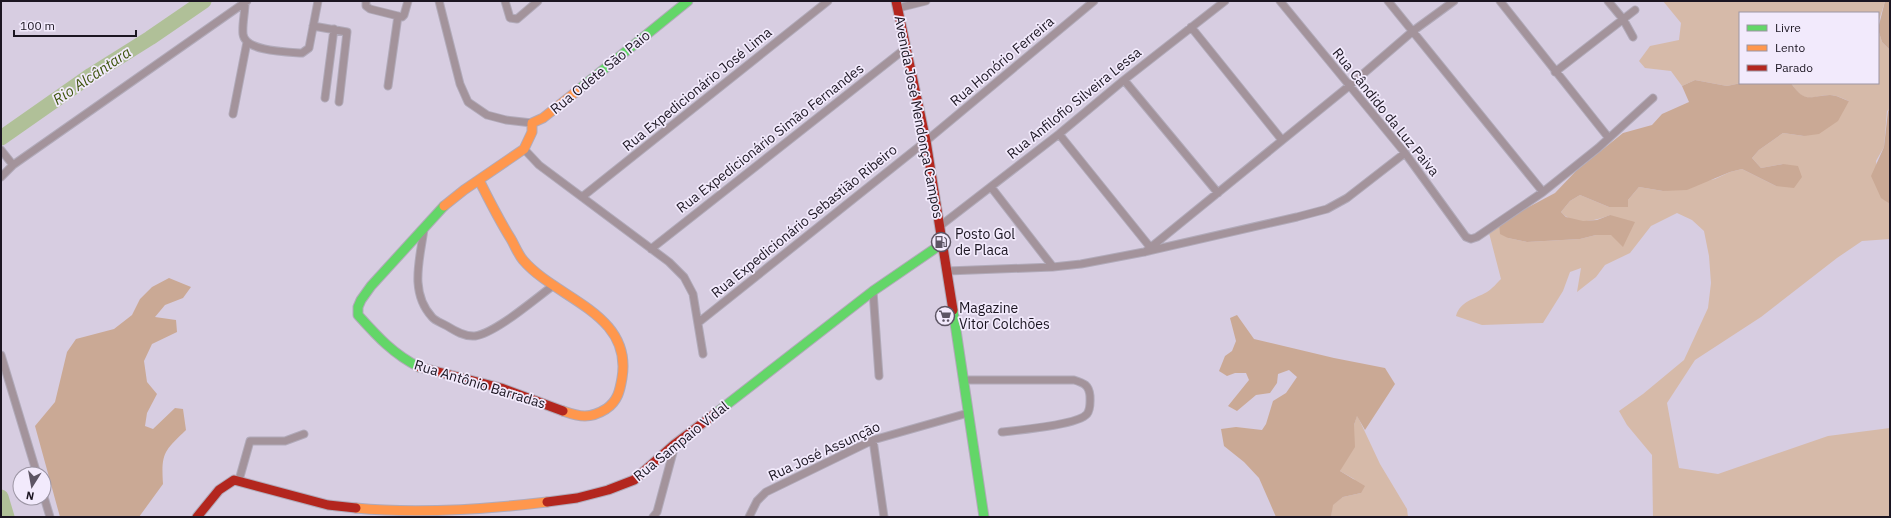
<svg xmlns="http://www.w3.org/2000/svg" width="1891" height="518" font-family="'IBM Plex Sans',sans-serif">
<rect width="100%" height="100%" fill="#d7cde1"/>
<path fill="#d6baa9" d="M1663 1H1885L1878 24V13H1740L1741 83 1727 86 1695 80 1682 86 1671 71 1645 68 1639 61 1650 46 1679 40 1681 23Z
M1878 29 1882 42 1890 50V109L1887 111 1884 147 1876 161 1881 197 1890 204V239L1862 241 1837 258 1761 317 1695 360 1667 403 1679 468 1718 474 1828 436 1890 428V517H1653L1652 455 1627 425 1619 411 1643 394 1684 360 1708 308 1711 283 1709 256 1704 231 1692 220 1677 213 1651 226 1630 253 1605 265 1596 277 1577 292 1581 268 1570 272 1563 291 1543 323 1482 325 1456 316C1460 301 1475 299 1487 292 1492 289 1497 283 1501 279L1489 233 1499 223 1508 238 1527 242 1580 239 1596 235H1611L1610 215C1595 221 1573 226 1561 212L1570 201 1580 195 1609 207H1628V200L1639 187 1663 191 1715 179 1730 172 1742 169 1776 186 1783 164 1761 168 1752 158 1759 150 1783 133 1804 136 1849 101C1844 99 1836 95 1830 95 1810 96 1805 105 1791 83H1878Z
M1357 415 1380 464 1407 509 1408 517H1331L1332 505 1343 497 1361 493 1354 479 1340 471 1354 435V425Z"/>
<path fill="#caa995" d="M1885 1H1890V50L1882 42 1878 29Z
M1695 80 1727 86 1741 83H1791C1805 104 1810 96 1830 95 1836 95 1843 99 1849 101L1838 121 1819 134 1804 136 1783 133 1759 150 1752 158 1761 168 1783 164 1798 166 1802 177 1794 188 1776 186 1742 169 1730 172 1687 190 1663 191 1639 187 1628 200V207H1609L1580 195 1570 201 1561 212 1566 217 1583 221 1597 220 1610 215 1635 222 1623 247 1611 235H1596L1580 239 1527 242 1508 238 1500 234 1499 223 1555 193 1576 171 1623 133 1652 125 1662 114 1689 102 1682 86Z
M1890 109V204L1881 198 1871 176 1884 147 1888 111Z
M169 278 191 287 183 298 165 305 155 317 176 320 177 332 152 344 144 361 147 382 157 394 147 413 145 426 153 429 175 408 183 409 186 430C164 451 161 453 163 484L139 517H60L35 426 55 402 67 352 76 339 114 329 132 315 140 299 152 287Z
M1237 315 1254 339 1334 358 1385 368 1395 384 1365 430 1357 416 1354 425 1355 447 1340 471 1365 486 1361 493 1343 497 1333 505 1331 517H1276L1259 478 1244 462 1224 446 1221 429 1236 427 1262 430 1266 424 1273 401 1286 393 1297 377 1289 370 1278 374 1277 383 1270 393 1256 395 1237 411 1228 406 1249 380 1246 373H1235L1227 376 1219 371 1225 356 1232 351 1236 341 1230 318Z"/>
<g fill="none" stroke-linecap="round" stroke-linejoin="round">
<path stroke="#b0c098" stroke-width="15" d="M1 138 91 75 150 38 204 1
M1 497 7 517"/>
<g stroke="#b1aab9" stroke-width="9">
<path id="street" d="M366 1V6L370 9 402 17 404 15 408 1
M439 1 460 84 468 102 487 115 506 120 532 123
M505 1 510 18 517 19 538 1
M1280 1 1405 153 1466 237 1471 239 1477 237 1543 192 1598 148 1653 98
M1388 1 1543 192
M1500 1 1608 137
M1608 1 1623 19 1633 37
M245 3C245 13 242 24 243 34 245 52 289 52 302 53L309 48 318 1
M898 8 926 1
M313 26 347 32 339 102
M1191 27 1282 140
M1555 72 1635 10
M1124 80 1218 193
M388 86 398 16
M325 98 334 29
M233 114 247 42
M1059 134 1150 247
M524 149 539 165 669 262 684 277 693 294 703 354
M1 150 13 165
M1 177 13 165 247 1
M991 187 1053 267
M582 197 828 1
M940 226 1059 134 1124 80 1225 1
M424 229C420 259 409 292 432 317 435 321 442 323 447 326 455 331 465 337 475 336 496 333 536 298 554 285
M651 249 906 48
M1145 252 1349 86 1413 31 1454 1
M947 271 1053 267 1081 264 1144 252 1297 217 1327 209 1347 198 1405 153
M873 291 879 376
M699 322 926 141 1094 1
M1 355 37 474
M964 380H1074C1084 383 1089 385 1090 396 1090 401 1091 409 1087 414 1078 425 1019 430 1002 432
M873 440 884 517
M239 480 250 441H285L304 434
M44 497 50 517
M653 517 657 512 675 445
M749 517 757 501 766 492 873 440 968 413"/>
</g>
<g stroke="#b1aab9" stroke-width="11">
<path id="fast" d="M577 91 688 1
M953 310 984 517
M419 367C393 354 377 336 358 315V307L361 300 371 286 444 206
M716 413 873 291 943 243"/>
</g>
<g stroke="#b1aab9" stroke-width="11">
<path id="slow" d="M479 180C489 200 499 220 511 239 515 246 518 254 523 260 556 299 633 313 622 378 620 390 618 401 606 409 590 419 580 417 563 411
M444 206 464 190 524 149 532 132V123L543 118 577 91
M356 508C415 514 488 509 547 502"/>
</g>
<g stroke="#b1aab9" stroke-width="11">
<path id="jam" d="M896 1 926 141 953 310
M419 367 501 388 563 411
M547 502 577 498 608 490 634 480 675 444 716 413
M197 517 219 490 234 480 328 505 356 508"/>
</g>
<use href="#street" stroke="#a3939b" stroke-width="7"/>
<use href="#fast" stroke="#63d668" stroke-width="9"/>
<use href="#slow" stroke="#ff974d" stroke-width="9"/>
<use href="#jam" stroke="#b3261e" stroke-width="9"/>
</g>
<defs>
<g id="fuel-ring" transform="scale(1)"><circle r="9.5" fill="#f2eafc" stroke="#5d5564" stroke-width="1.5"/><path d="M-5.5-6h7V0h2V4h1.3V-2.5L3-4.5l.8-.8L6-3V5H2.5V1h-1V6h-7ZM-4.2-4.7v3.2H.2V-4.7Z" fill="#5d5564"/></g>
<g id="supermarket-ring" transform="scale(1)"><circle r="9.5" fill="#f2eafc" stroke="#5d5564" stroke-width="1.5"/><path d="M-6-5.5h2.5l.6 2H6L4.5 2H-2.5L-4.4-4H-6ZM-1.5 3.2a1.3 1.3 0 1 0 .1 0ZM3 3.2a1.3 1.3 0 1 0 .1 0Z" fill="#5d5564"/></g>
</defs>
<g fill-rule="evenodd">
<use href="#fuel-ring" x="941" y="242"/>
<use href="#supermarket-ring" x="945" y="316"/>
</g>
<g text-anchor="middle" stroke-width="3.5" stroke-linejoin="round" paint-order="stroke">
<g font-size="14" fill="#1b1521" stroke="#f2eafc">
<text transform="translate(1002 61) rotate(-40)" y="5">Rua Honório Ferreira</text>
<text transform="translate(600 72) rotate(-39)" y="5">Rua Odete São Paio</text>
<text transform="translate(697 89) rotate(-39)" y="5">Rua Expedicionário José Lima</text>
<text transform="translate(1074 103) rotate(-39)" y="5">Rua Anfilofio Silveira Lessa</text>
<text transform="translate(1386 112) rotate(51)" y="5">Rua Cândido da Luz Paiva</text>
<text transform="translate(919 117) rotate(79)" y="5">Avenida José Mendonça Campos</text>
<text transform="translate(770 138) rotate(-38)" y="5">Rua Expedicionário Simão Fernandes</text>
<text transform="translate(804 221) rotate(-39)" y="5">Rua Expedicionário Sebastião Ribeiro</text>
<text transform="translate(480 384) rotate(17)" y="5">Rua Antônio Barradas</text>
<text transform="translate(681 441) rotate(-39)" y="5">Rua Sampaio Vidal</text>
<text transform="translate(824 451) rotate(-25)" y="5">Rua José Assunção</text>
</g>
<g font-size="14" fill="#1b1521" stroke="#f2eafc" text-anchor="start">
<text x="955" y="239">Posto Gol<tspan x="955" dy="16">de Placa</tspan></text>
<text x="959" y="313">Magazine<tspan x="959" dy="16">Vitor Colchões</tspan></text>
</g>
<g font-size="15" font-style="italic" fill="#3f560f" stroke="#f2eafc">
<text transform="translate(92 76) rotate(-34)" y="5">Rio Alcântara</text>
</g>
</g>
<rect width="1891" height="518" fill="none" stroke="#1b1521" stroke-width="4"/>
<rect x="1739" y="12" width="140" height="72" fill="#f2eafc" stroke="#9c95a4"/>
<rect x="1747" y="25" width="20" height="6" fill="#63d668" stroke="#9c95a4"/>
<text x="1775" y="32" font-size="12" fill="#1b1521">Livre</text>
<rect x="1747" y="45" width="20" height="6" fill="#ff974d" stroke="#9c95a4"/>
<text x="1775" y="52" font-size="12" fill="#1b1521">Lento</text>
<rect x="1747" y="65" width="20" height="6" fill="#b3261e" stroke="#9c95a4"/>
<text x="1775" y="72" font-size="12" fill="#1b1521">Parado</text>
<g transform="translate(32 486) rotate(191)"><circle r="19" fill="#f2eafc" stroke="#9c95a4"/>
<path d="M0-3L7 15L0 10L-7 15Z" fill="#5d5564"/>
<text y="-6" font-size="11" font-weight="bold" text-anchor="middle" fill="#1b1521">N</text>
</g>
<path d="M14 30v6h122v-6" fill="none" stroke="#1b1521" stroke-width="2"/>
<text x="20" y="30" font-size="12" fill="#1b1521" stroke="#f2eafc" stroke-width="3" paint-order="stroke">100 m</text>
</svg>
